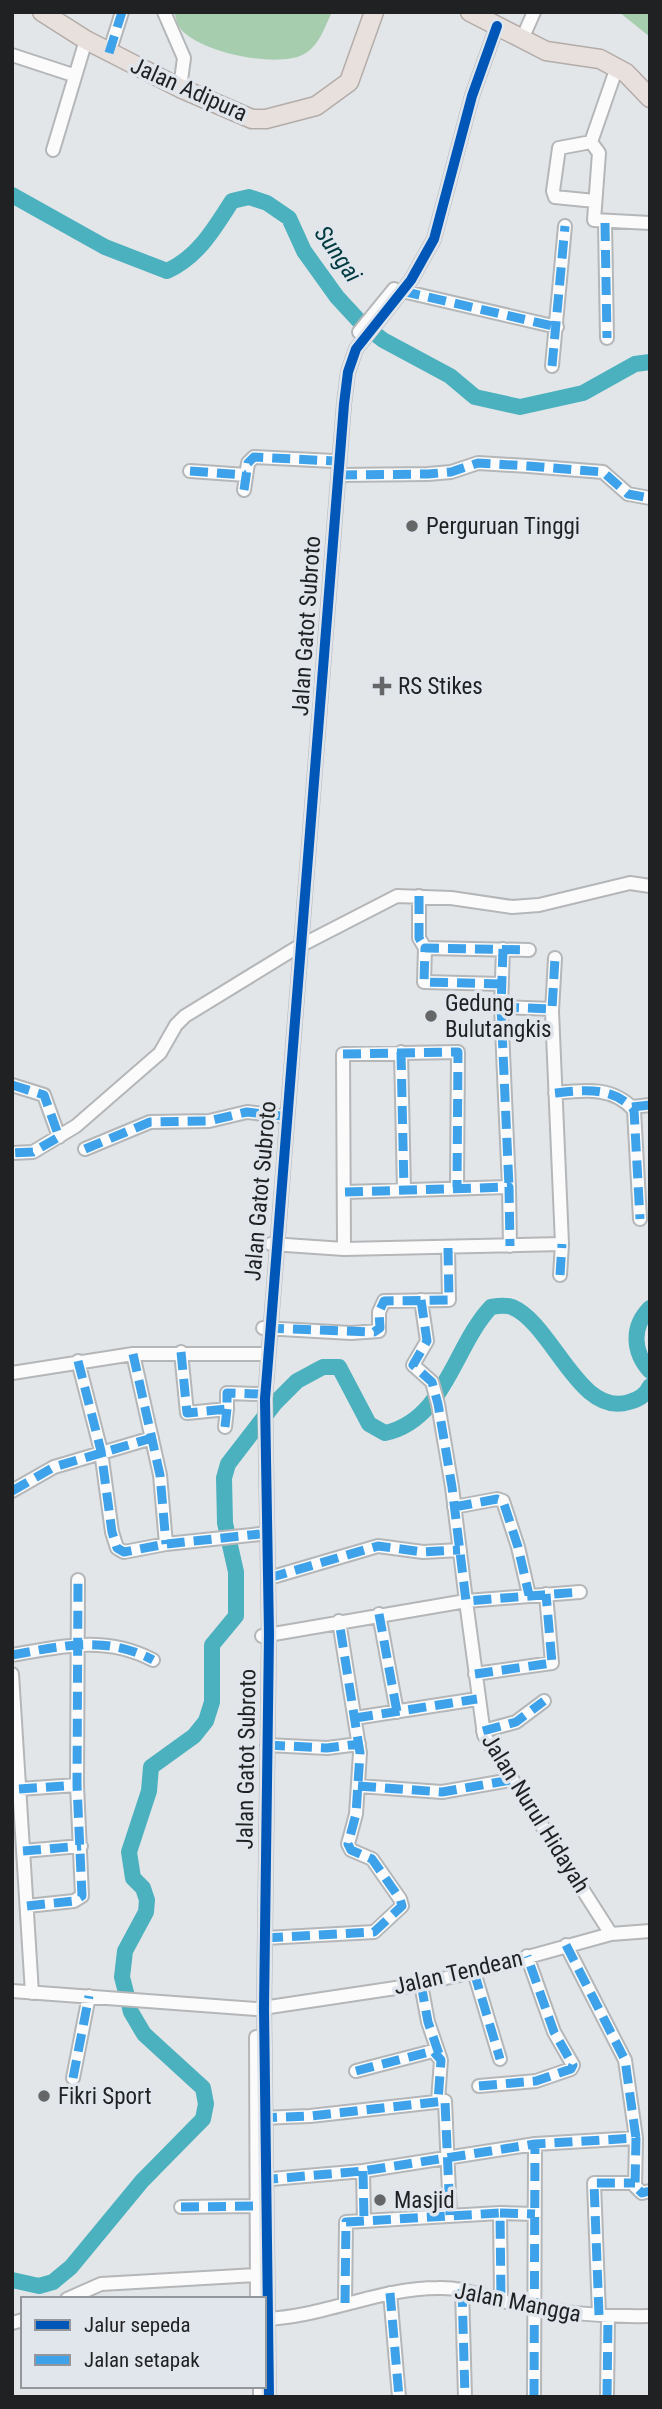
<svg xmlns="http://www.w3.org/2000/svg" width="662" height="2409" font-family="'Roboto Condensed',sans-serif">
<rect width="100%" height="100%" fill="#e3e6e9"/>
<path fill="#a7cdaf" d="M174 12H332C325 26 320 44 306 53 281 70 197 52 180 28 177 24 176 17 174 12Z
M619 12H650V37Z"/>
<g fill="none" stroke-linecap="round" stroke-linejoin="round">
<path stroke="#4cb1be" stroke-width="16" d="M12 195 105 247 167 271C198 257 214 229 232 201L249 197 267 203 289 218 304 251 337 297 361 323 383 340 450 376 475 397 520 407 583 393 635 364 650 362
M650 1308C631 1327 633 1352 650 1371
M12 2280 39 2286 53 2282 71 2267 142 2181 203 2119 206 2104 203 2088 144 2034 131 2012 122 1977 125 1951 146 1912 147 1900 143 1888 133 1878 129 1852 149 1791 151 1767 194 1736 206 1721 212 1702V1645L236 1616V1572L225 1523 224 1478 228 1464 275 1403 297 1381 323 1367H339L369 1424 385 1433C445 1420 454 1346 491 1307 497 1306 506 1305 512 1307 553 1324 579 1418 629 1402 639 1399 645 1396 650 1386"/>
<g stroke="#b4b6b8" stroke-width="16">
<path id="minor" d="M164 12 184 58 180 88
M522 39 534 12
M109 53 122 12
M12 55 73 75
M617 67 591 142 599 153 594 220 650 223
M591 142 559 148 553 191 555 197 595 201
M53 150 86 40
M605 223 607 338
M402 291 557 327
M359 332 394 289
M552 366 565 226
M190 471 246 475
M339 475 428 474 451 472 478 463 528 466 603 472 628 494 650 498
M244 490 248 463 254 457 334 461
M419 896V938L425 948
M503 949 501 1007 509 1187
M502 984 424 982 425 948 529 950
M501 1007 552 1009
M401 1052 404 1190
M12 1085 44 1095 59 1137
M555 1093C584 1090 613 1086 634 1110L640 1219
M632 1107 650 1105
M85 1149 150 1122 209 1121 247 1112 281 1116
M12 1153 33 1152 76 1126 160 1053 176 1025 185 1016 296 948 397 896 451 898 512 907 539 905 630 883 650 886
M345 1192 509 1187 510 1246
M271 1244 344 1249 562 1244 552 1011 555 958
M344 1249 343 1054 458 1052 457 1187
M560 1275 562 1244
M421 1300 427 1341 413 1365 432 1382 438 1404 452 1487 466 1601 580 1592
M263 1328 351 1333 379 1331V1312L384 1301 449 1300 448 1248
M181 1352 187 1413 227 1409V1393L259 1394
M133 1354 160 1475 166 1544
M78 1361 101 1451 112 1532 117 1548 124 1552 166 1544 260 1534
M12 1373 133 1354H267
M225 1427 227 1409
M12 1491 54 1467 152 1438
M454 1507 497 1499 503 1501 518 1547 529 1595
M269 1578 378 1546 423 1552 460 1550
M379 1614 397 1712
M262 1636 466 1601 484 1735 611 1934
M12 1655C62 1646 106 1635 153 1660
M12 1674 32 1993
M475 1674 552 1663 546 1594
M355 1718 477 1699
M483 1731 516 1722 544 1701
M267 1745 327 1748 359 1744
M358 1786 442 1792 511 1780
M19 1789 77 1785
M23 1851 81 1846
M27 1906 74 1901 82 1896 77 1785 78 1580
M265 1938 374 1932 402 1906 400 1899 372 1859 351 1850 348 1844 356 1814 360 1753 339 1621
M566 1945 625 2060 636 2138
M474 1972 500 2059
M421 1984 428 2022 440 2057
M12 1991 256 2009 409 1986 474 1972 611 1934 650 1931
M256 2037 257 2299
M356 2071 433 2051 441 2060 438 2101
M73 2078 89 1996
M479 2086 536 2081 571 2069 573 2065 554 2032 527 1956
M260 2118 310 2116 445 2101 450 2215
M363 2171 364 2221
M260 2180 363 2171 535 2144 636 2138 635 2186 642 2193 650 2191
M181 2207 256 2206
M500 2213 535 2214
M462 2289 465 2397
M390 2293 399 2397
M67 2299 101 2284 256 2275
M345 2303 346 2222 500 2213 501 2300
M599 2315 594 2183H635
M264 2319C324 2317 378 2288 438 2288 465 2287 486 2298 511 2303 558 2313 602 2317 650 2316
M12 2323 23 2320
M260 2397V2386
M269 2397 264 2008 269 1634 265 1399 344 404 348 372 356 349 411 280 434 239 472 96 497 26
M534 2397 535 2144
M607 2397 608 2316"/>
</g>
<g stroke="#b3aca9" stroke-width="21">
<path id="highway" d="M42 12 86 40 180 88 252 119H266L316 106 349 82 374 12
M470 12 546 51 600 59 626 73 650 98"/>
</g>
<use href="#minor" stroke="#fbfbfc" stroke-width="12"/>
<use href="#highway" stroke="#e7e0dc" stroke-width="18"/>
<path stroke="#3da2ea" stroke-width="9" stroke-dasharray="18 9" stroke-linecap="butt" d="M109 53 122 12
M605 223 607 338
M402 291 557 327
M552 366 565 226
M190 471 246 475
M339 475 428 474 451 472 478 463 528 466 603 472 628 494 650 498
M244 490 248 463 254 457 334 461
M419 896V938L425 948
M503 949 501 1007 509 1187
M502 984 424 982 425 948 529 950
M501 1007 552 1009 555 958
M401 1052 404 1190
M343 1054 458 1052 457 1187
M12 1085 44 1095 59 1137 33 1152 12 1153
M555 1093C584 1090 613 1086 634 1110L640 1219
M632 1107 650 1105
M85 1149 150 1122 209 1121 247 1112 281 1116
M345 1192 509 1187 510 1246
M560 1275 562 1244
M421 1300 427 1341 413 1365 432 1382 438 1404 452 1487 466 1601 580 1592
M266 1328 374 1332 380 1328 379 1312 384 1301 449 1300 448 1248
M181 1352 187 1413 227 1409V1393L259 1394
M133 1354 160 1475 166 1544
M78 1361 101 1451 112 1532 117 1548 124 1552 166 1544 260 1534
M225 1427 227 1409
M12 1491 54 1467 152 1438
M454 1507 497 1499 503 1501 518 1547 529 1595
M269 1578 378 1546 423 1552 460 1550
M379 1614 397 1712
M12 1655C62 1646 106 1635 153 1660
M475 1674 552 1663 546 1594
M355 1718 477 1699
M483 1731 516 1722 544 1701
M267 1745 327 1748 359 1744
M358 1786 442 1792 511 1780
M19 1789 77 1785
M23 1851 81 1846
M27 1906 74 1901 82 1896 77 1785 78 1580
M265 1938 374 1932 402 1906 400 1899 372 1859 351 1850 348 1844 356 1814 360 1753 339 1621
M566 1945 625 2060 636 2138
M474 1972 500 2059
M421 1984 428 2022 440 2057
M356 2071 433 2051 441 2060 438 2101
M73 2078 89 1996
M479 2086 536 2081 571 2069 573 2065 554 2032 527 1956
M259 2118 310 2116 445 2101 450 2215
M363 2171 364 2221
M260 2180 363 2171 535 2144 636 2138 635 2186 642 2193 650 2191
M181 2207 256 2206
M500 2213 535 2214
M462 2289 465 2397
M390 2293 399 2397
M345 2303 346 2222 500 2213 501 2300
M599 2315 594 2183H635
M534 2397 535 2144
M607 2397 608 2316"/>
<g stroke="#e0e6ec" stroke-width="15">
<path id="cycleway" d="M269 2397 264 2008 269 1634 265 1399 344 404 348 372 356 349 411 280 434 239 472 96 497 26"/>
</g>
<use href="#cycleway" stroke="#0057b8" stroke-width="10"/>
</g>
<g fill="#646668" stroke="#e0e6ec" stroke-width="2.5">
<circle cx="412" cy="526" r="7"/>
<path d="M378.5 675.5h7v7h7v7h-7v7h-7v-7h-7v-7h7z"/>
<circle cx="431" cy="1016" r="7"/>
<circle cx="44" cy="2096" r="7"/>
<circle cx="380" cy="2200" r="7"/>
</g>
<g text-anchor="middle" stroke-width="7" stroke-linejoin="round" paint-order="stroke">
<g font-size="23" fill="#1f2123" stroke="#e0e6ec">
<text transform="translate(189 89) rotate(24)" y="8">Jalan Adipura</text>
<text transform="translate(306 626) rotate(-86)" y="8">Jalan Gatot Subroto</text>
<text transform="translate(260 1191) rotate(-85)" y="8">Jalan Gatot Subroto</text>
<text transform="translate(246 1759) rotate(-89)" y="8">Jalan Gatot Subroto</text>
<text transform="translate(536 1813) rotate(58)" y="8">Jalan Nurul Hidayah</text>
<text transform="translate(458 1972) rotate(-13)" y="8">Jalan Tendean</text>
<text transform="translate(518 2302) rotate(11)" y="8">Jalan Mangga</text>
</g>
<g font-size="23" fill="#1f2123" stroke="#e0e6ec" text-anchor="start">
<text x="426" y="534">Perguruan Tinggi</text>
<text x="398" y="694">RS Stikes</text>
<text x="445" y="1011">Gedung<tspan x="445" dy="26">Bulutangkis</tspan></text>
<text x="58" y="2104">Fikri Sport</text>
<text x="394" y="2208">Masjid</text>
</g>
<g font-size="24" font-style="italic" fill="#003a41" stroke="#e0e6ec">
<text transform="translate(338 254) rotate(55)" y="8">Sungai</text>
</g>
</g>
<rect width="662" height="2409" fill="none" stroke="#1f2123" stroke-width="28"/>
<rect x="21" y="2297" width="245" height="91" fill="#e0e6ec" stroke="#93979c" stroke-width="2"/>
<rect x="35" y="2320" width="35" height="10" fill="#0057b8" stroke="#93979c" stroke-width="2"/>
<text x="84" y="2332" font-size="21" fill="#1f2123">Jalur sepeda</text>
<rect x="35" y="2355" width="35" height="10" fill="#3da2ea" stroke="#93979c" stroke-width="2"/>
<text x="84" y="2367" font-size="21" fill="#1f2123">Jalan setapak</text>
</svg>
